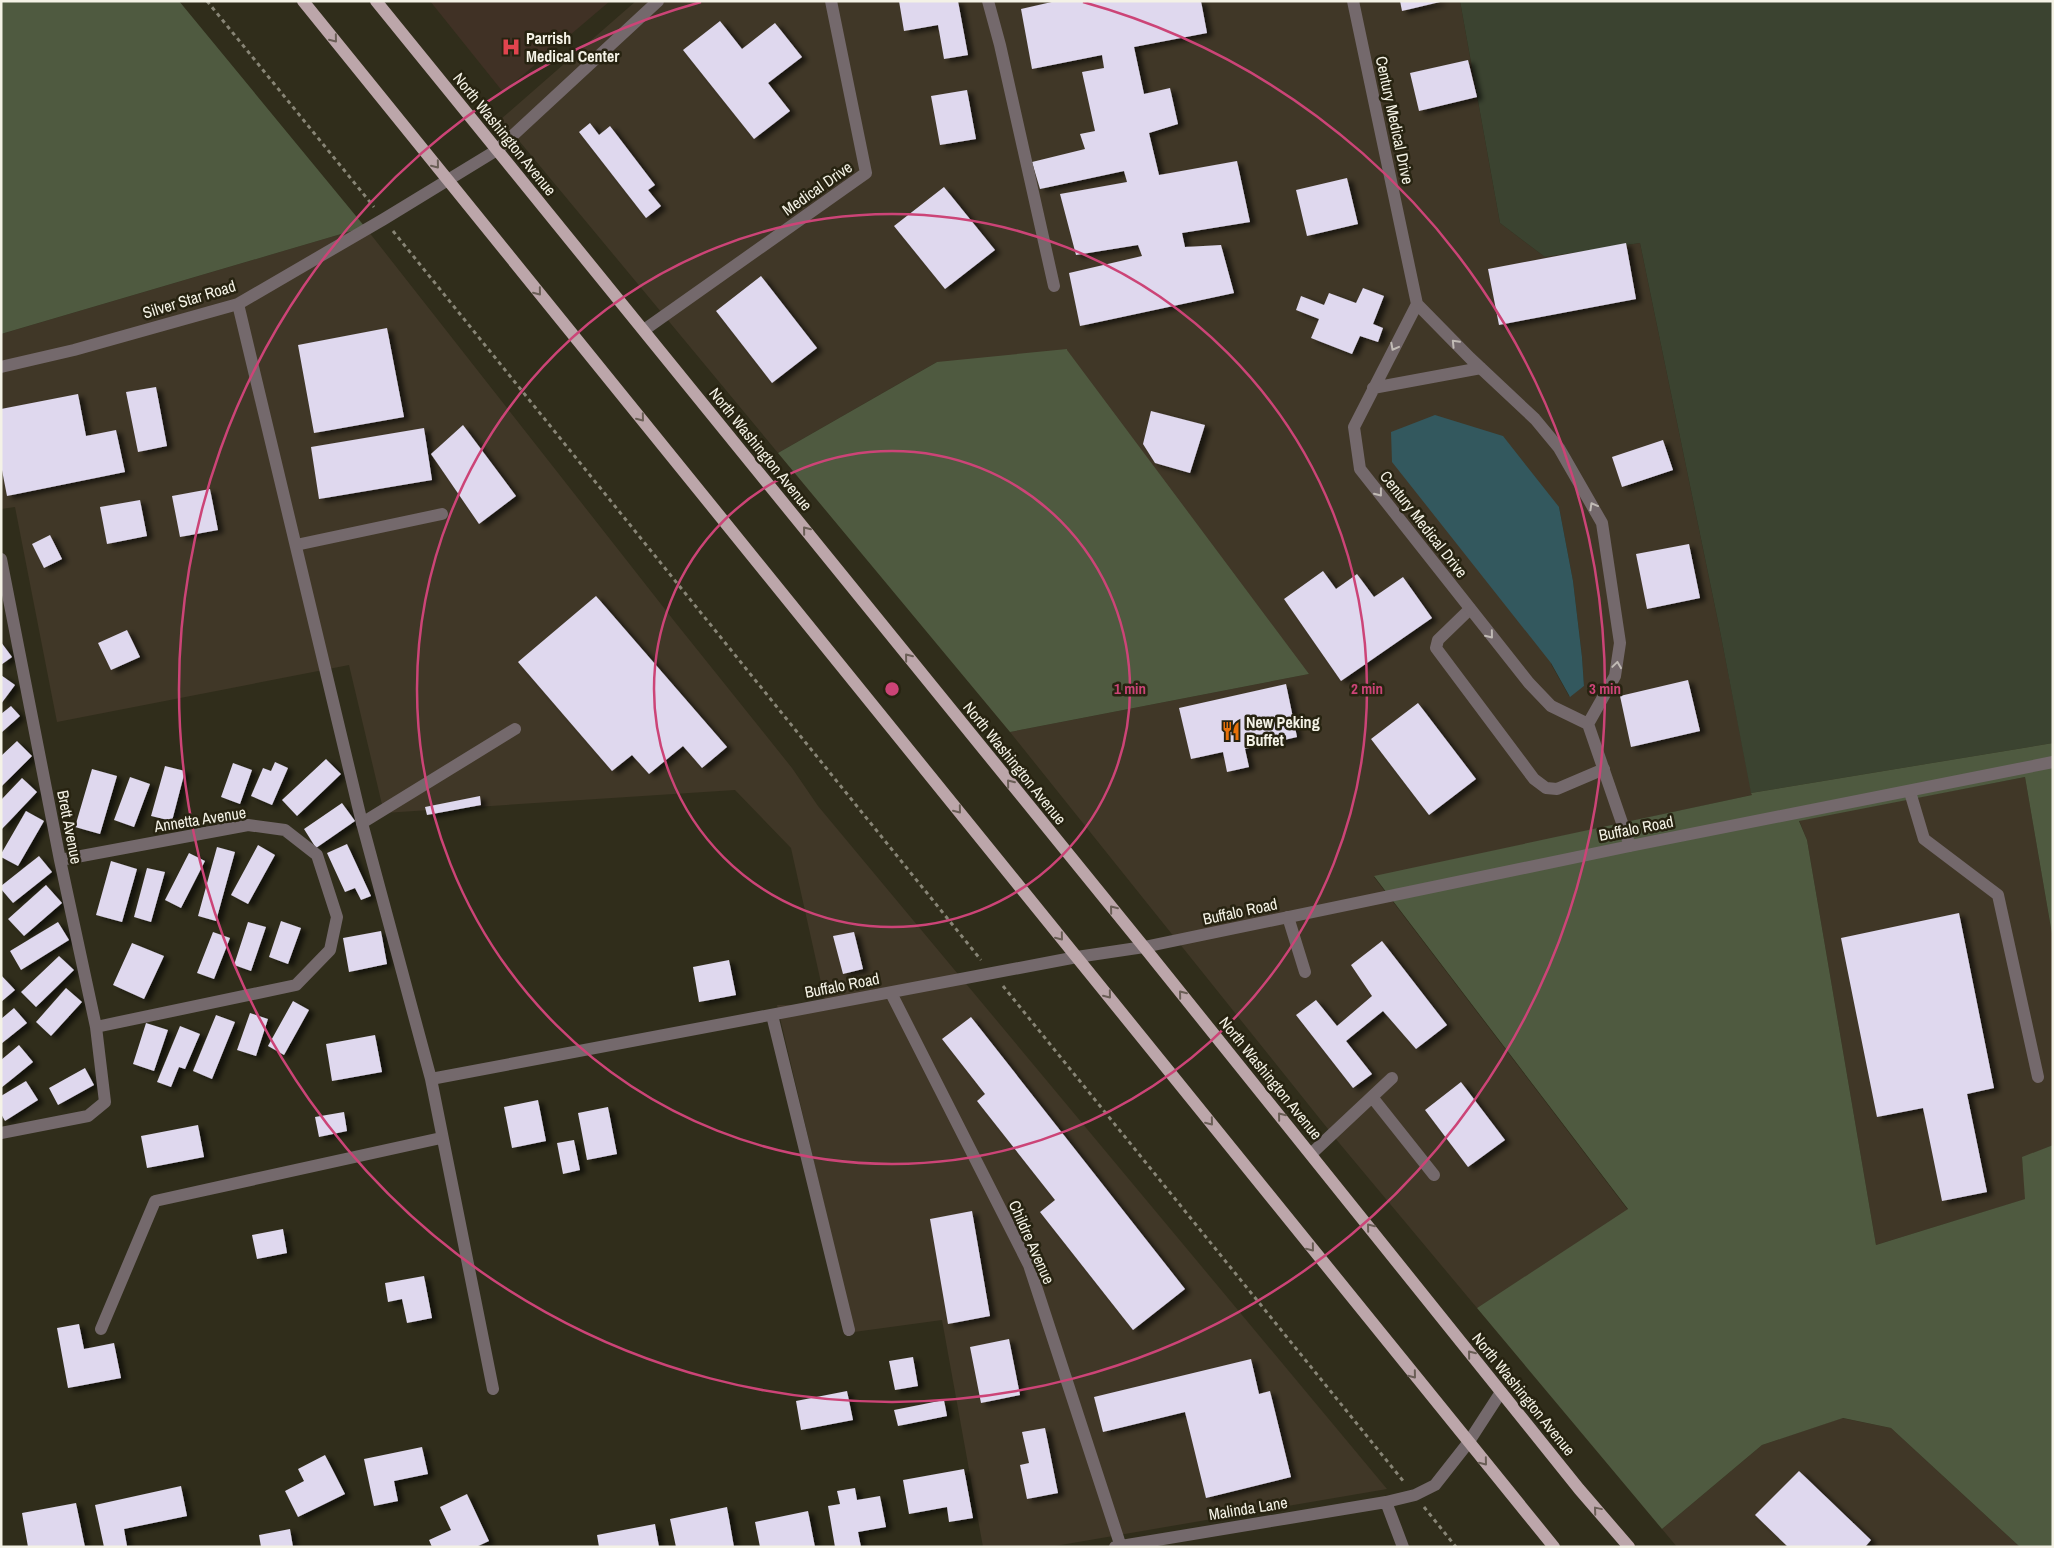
<svg xmlns="http://www.w3.org/2000/svg" width="2054" height="1548" font-family="'Archivo Narrow',sans-serif">
<defs>
<filter id="shadow"><feDropShadow dx="5.5" dy="3" stdDeviation="2.5" flood-color="#0009"/></filter>
</defs>
<rect width="100%" height="100%" fill="#302d1b"/>
<path fill="#403727" fill-rule="evenodd" d="M636 1H1460L1500 223 1545 257 1640 243 1720 631 1752 795 1374 877 1628 1210 1477 1308 1340 1144 1010 732 1309 674 937 362 778 453 501 119ZM1559 507 1573 581 1582 657 1584 686 1569 696 1551 664Z
M365 227 675 622 792 768 818 806 1387 1489 1049 1547H983L942 1320 854 1332 777 1005H826L791 848 735 790 384 813 349 665 57 722 15 507 1 509V334Z
M2025 777 2053 940V1145L2022 1158 2026 1199 1876 1245 1807 840 1799 820Z
M1842 1418 1891 1428 2020 1547H1677L1662 1529 1762 1445Z"/>
<path fill="#403125" d="M430 1H610L503 92Z"/>
<path fill="#3b4330" d="M1460 1H2053V743L1751 793 1720 631 1640 243 1545 257 1500 223Z"/>
<path fill="#4f5a40" d="M1 1H179L365 227 1 334Z
M1067 349V350L1309 674 1010 732 778 453 937 362Z
M2053 743V940L2025 777 1799 821 1807 840 1876 1245 2025 1199 2022 1157 2053 1145V1547H2020L1891 1428 1843 1418 1762 1445 1662 1529 1477 1308 1628 1209 1374 876 1752 795 1751 793Z"/>
<path fill="#33585e" d="M1435 415 1503 436 1559 507 1573 581 1582 657 1584 686 1570 697 1551 663 1392 462 1391 432Z"/>
<path fill="#dfd8ee" filter="url(#shadow)" d="M899 1H958L968 55 944 59 938 25 904 31Z
M1056 1H1201L1207 33 1134 47 1144 94 1170 88 1178 124 1149 133 1159 175 1237 161 1250 222 1182 233 1185 247 1221 245 1234 293 1080 326 1069 273 1142 256 1138 245 1076 255 1060 194 1127 182 1124 171 1040 189 1032 162 1085 149 1080 134 1095 131 1082 72 1104 68 1102 55 1032 69 1021 9Z
M1400 1H1440V2L1402 11Z
M720 21 742 49 775 23 802 57 768 83 790 111 754 139 683 50Z
M1468 60 1477 97 1419 111 1410 73Z
M967 90 976 139 940 145 931 96Z
M590 123 599 135 610 126 655 185 648 190 661 206 646 218 579 132Z
M1347 178 1358 224 1307 236 1296 190Z
M944 187 995 250 945 289 894 226Z
M1626 243 1636 299 1499 325 1488 269Z
M761 276 817 348 772 383 716 311Z
M1363 288 1384 296 1373 324 1383 328 1378 342 1360 336 1352 354 1311 338 1319 319 1296 310 1301 296 1324 305 1329 293 1356 303Z
M387 328 404 417 314 433 298 345Z
M156 387 167 446 138 452 126 392Z
M78 394 86 436 116 430 125 472 7 496 1 465V409Z
M1151 411 1205 425 1190 473 1155 463 1143 444Z
M463 425 516 496 479 524 431 454Z
M424 428 432 480 319 499 311 447Z
M1663 440 1673 470 1622 487 1612 457Z
M210 489 218 530 180 537 172 496Z
M140 500 147 536 107 544 100 507Z
M50 535 62 559 44 568 32 544Z
M1689 544 1700 598 1647 609 1636 554Z
M1323 571 1336 589 1357 574 1374 597 1403 577 1432 618 1341 681 1284 599Z
M596 596 727 747 702 768 683 746 649 774 632 755 612 771 518 662Z
M127 630 140 657 111 670 98 643Z
M1 642 12 657 1 665Z
M1 675 15 685 1 704Z
M1688 680 1700 731 1631 747 1620 696Z
M1286 684 1297 737 1245 749 1249 767 1227 772 1223 752 1191 759 1179 708Z
M1418 703 1476 779 1429 815 1371 739Z
M11 706 20 716 1 733V714Z
M17 741 32 756 1 787V756Z
M326 759 341 774 297 816 282 800Z
M275 762 288 768 272 805 251 796 263 768 271 771Z
M233 763 252 770 240 804 221 797Z
M165 766 185 771 172 821 151 816Z
M92 769 117 776 100 834 75 827Z
M130 777 150 784 134 827 114 820Z
M22 778 37 792 2 829 1 800Z
M480 796 481 805 427 815 425 807Z
M342 803 355 821 316 848 304 829Z
M26 811 44 821 18 866 1 857V854Z
M347 844 371 896 361 900 355 888 345 892 327 853Z
M258 845 275 855 248 904 231 895Z
M217 847 235 852 216 921 198 916Z
M189 853 205 861 181 908 165 900Z
M39 856 52 872 13 903 1 889V886Z
M111 861 137 869 122 922 96 915Z
M147 868 165 872 151 922 134 917Z
M46 885 62 903 24 936 8 919Z
M1959 913 1994 1088 1967 1094 1987 1192 1942 1201 1923 1108 1877 1117 1841 938Z
M281 921 301 928 288 964 269 957Z
M58 922 69 940 21 970 10 951Z
M248 922 266 927 251 971 234 965Z
M381 931 387 964 349 972 343 938Z
M213 932 230 938 214 979 197 973Z
M854 932 863 969 843 974 833 936Z
M1382 941 1447 1025 1416 1049 1383 1011 1346 1041 1372 1074 1353 1088 1296 1015 1316 1000 1337 1026 1372 996 1351 965Z
M132 943 164 956 144 999 113 985Z
M59 956 74 970 36 1007 21 992Z
M729 960 736 995 699 1002 693 967Z
M1 975 15 990 1 1002Z
M66 988 82 1002 51 1036 36 1022Z
M293 1001 309 1010 284 1055 268 1046Z
M14 1008 27 1023 1 1044V1019Z
M250 1013 268 1019 256 1056 237 1050Z
M216 1015 235 1022 212 1079 193 1071Z
M971 1017 1185 1289 1133 1330 1040 1212 1055 1200 977 1101 985 1094 942 1039Z
M146 1023 168 1030 154 1071 133 1064Z
M180 1026 200 1034 185 1069 179 1067 171 1087 157 1082Z
M375 1035 382 1072 332 1081 326 1044Z
M19 1045 33 1062 1 1088V1060Z
M85 1068 94 1085 58 1105 49 1088Z
M26 1081 38 1100 5 1121 1 1114V1096Z
M1461 1082 1505 1140 1468 1167 1425 1110Z
M538 1100 546 1141 512 1148 504 1107Z
M608 1107 617 1154 587 1160 578 1113Z
M344 1112 347 1131 319 1137 315 1117Z
M198 1125 204 1157 147 1168 141 1136Z
M574 1140 580 1170 563 1174 557 1143Z
M972 1211 990 1316 948 1324 930 1219Z
M283 1229 287 1253 257 1259 252 1235Z
M424 1276 432 1318 407 1323 402 1299 388 1302 385 1283Z
M79 1324 84 1349 114 1343 121 1378 68 1388 57 1328Z
M1009 1339 1020 1395 981 1403 970 1347Z
M913 1357 918 1386 895 1390 889 1361Z
M1251 1359 1259 1394 1270 1391 1291 1477 1206 1498 1185 1412 1103 1432 1094 1397Z
M847 1391 853 1420 801 1430 796 1401Z
M944 1400 947 1416 898 1426 894 1410Z
M1045 1428 1058 1493 1027 1499 1020 1465 1029 1463 1022 1432Z
M422 1447 428 1474 394 1481 398 1501 374 1506 364 1459Z
M325 1455 345 1494 298 1517 285 1491 304 1481 298 1469Z
M964 1469 973 1518 949 1522 947 1507 909 1514 903 1480Z
M1799 1471 1871 1540 1865 1547H1788L1755 1515Z
M181 1486 187 1516 124 1529 127 1546 104 1547 95 1505Z
M855 1488 857 1500 880 1496 886 1527 858 1532 861 1547H835L828 1506 840 1504 837 1491Z
M467 1494 489 1541 476 1547H432L429 1540 451 1530 440 1507Z
M76 1503 85 1547H28L22 1513Z
M727 1507 734 1547H676L670 1519Z
M808 1511 815 1547H760L755 1522Z
M655 1524 659 1547H599L597 1535Z
M290 1529 293 1547H261L259 1535Z"/>
<g fill="none" stroke-linecap="round" stroke-linejoin="round">
<path stroke="#888576" stroke-width="3" stroke-dasharray="4 4" stroke-linecap="butt" d="M207 1 374 207
M393 231 981 960
M1003 986 1404 1482
M1424 1507 1456 1547"/>
<path stroke="#74696c" stroke-width="12" d="M988 1 1000 45 1054 286
M296 545 442 514
M1470 609 1438 640 1436 648 1534 779 1546 788 1557 789 1604 769
M1910 792 1924 839 1998 895 2038 1077
M362 823 515 729
M1288 917 1305 972
M772 1015 849 1330
M1372 1097 1434 1175
M1311 1154 1392 1078"/>
<path stroke="#74696c" stroke-width="12" d="M1353 1 1417 304 1470 358 1535 419 1559 448 1602 523 1620 643 1615 676 1588 724
M238 304 362 823 431 1079 493 1389
M1417 304 1354 427 1360 469 1529 683 1551 706 1588 724 1630 846
M644 330 866 173 831 1
M1 367 74 350 238 304 384 219 497 150 658 1
M1373 388 1481 368
M1 559 60 860 96 1027 105 1102 88 1116 1 1133
M60 860 248 825 285 830 317 855 337 917 330 950 296 985 96 1027
M891 993 1029 1265 1121 1547
M431 1079 1077 957 1144 947 1630 846 2053 762
M101 1329 155 1201 441 1138
M1386 1502 1403 1547
M1115 1547 1386 1502 1415 1495 1435 1485 1468 1443 1501 1392"/>
<path stroke="#bca6aa" stroke-width="12" d="M303 1 1554 1547
M376 1 1144 947 1579 1489 1629 1547"/>
</g>
<defs><path id="oneway-chevron" d="M-2-3.5L2.5 0L-2 3.5" fill="none" stroke-width="1.6" stroke-linecap="round" stroke-linejoin="round" transform="scale(1.25)"/></defs>
<g stroke="#6a5e56">
<use href="#oneway-chevron" transform="translate(334 39) rotate(51)"/>
<use href="#oneway-chevron" transform="translate(436 165) rotate(51)"/>
<use href="#oneway-chevron" transform="translate(538 292) rotate(51)"/>
<use href="#oneway-chevron" transform="translate(641 418) rotate(51)"/>
<use href="#oneway-chevron" transform="translate(806 530) rotate(-129)"/>
<use href="#oneway-chevron" transform="translate(908 657) rotate(-129)"/>
<use href="#oneway-chevron" transform="translate(1010 783) rotate(-129)"/>
<use href="#oneway-chevron" transform="translate(958 810) rotate(51)"/>
<use href="#oneway-chevron" transform="translate(1113 909) rotate(-129)"/>
<use href="#oneway-chevron" transform="translate(1060 937) rotate(51)"/>
<use href="#oneway-chevron" transform="translate(1182 994) rotate(-129)"/>
<use href="#oneway-chevron" transform="translate(1108 995) rotate(51)"/>
<use href="#oneway-chevron" transform="translate(1281 1116) rotate(-129)"/>
<use href="#oneway-chevron" transform="translate(1210 1122) rotate(51)"/>
<use href="#oneway-chevron" transform="translate(1370 1227) rotate(-129)"/>
<use href="#oneway-chevron" transform="translate(1311 1248) rotate(51)"/>
<use href="#oneway-chevron" transform="translate(1471 1354) rotate(-129)"/>
<use href="#oneway-chevron" transform="translate(1413 1375) rotate(51)"/>
<use href="#oneway-chevron" transform="translate(1484 1462) rotate(51)"/>
<use href="#oneway-chevron" transform="translate(1597 1510) rotate(-130)"/>
</g>
<g stroke="#c1bbb5">
<use href="#oneway-chevron" transform="translate(1455 343) rotate(-134)"/>
<use href="#oneway-chevron" transform="translate(1394 347) rotate(118)"/>
<use href="#oneway-chevron" transform="translate(1379 493) rotate(52)"/>
<use href="#oneway-chevron" transform="translate(1593 506) rotate(-119)"/>
<use href="#oneway-chevron" transform="translate(1490 635) rotate(51)"/>
<use href="#oneway-chevron" transform="translate(1617 665) rotate(-82)"/>
</g>
<g fill="none" stroke="#c47" stroke-width="2.5">
<circle cx="892" cy="689" r="238"/>
<circle cx="892" cy="689" r="475"/>
<path d="M1083 2A713 713 0 1 1 701 2"/>
</g>
<defs>
<g id="hospital-bare" transform="scale(1.5)"><path d="M-5-5h3v3.5h4V-5h3V5h-3V1.5h-4V5h-3Z" fill="#e0444e" stroke="#272311" stroke-width="2.5" paint-order="stroke"/></g>
<g id="restaurant-bare" transform="scale(1.5)"><path d="M-5-6h1v4h1v-4h1v4h1v-4h1v5L-1.5 .5V6h-2V.5L-5-1ZM5-6V6H3V1.5H1.5Q1.5-4 5-6Z" fill="#e8710a" stroke="#272311" stroke-width="2.5" paint-order="stroke"/></g>
</defs>
<g fill-rule="evenodd">
<use href="#hospital-bare" x="511" y="47"/>
<use href="#restaurant-bare" x="1231" y="731"/>
</g>
<g text-anchor="middle" stroke-width="5" stroke-linejoin="round" paint-order="stroke">
<g font-size="16" font-weight="bold" fill="#f4f2e6" stroke="#272311" text-anchor="start">
<text x="526" y="44">Parrish<tspan x="526" dy="18">Medical Center</tspan></text>
<text x="1246" y="728">New Peking<tspan x="1246" dy="18">Buffet</tspan></text>
</g>
<g font-size="16" fill="#f4f2e6" stroke="#272311">
<text transform="translate(1395 120) rotate(78)" y="6">Century Medical Drive</text>
<text transform="translate(505 134) rotate(51)" y="6">North Washington Avenue</text>
<text transform="translate(817 188) rotate(-35)" y="6">Medical Drive</text>
<text transform="translate(189 299) rotate(-17)" y="6">Silver Star Road</text>
<text transform="translate(761 449) rotate(51)" y="6">North Washington Avenue</text>
<text transform="translate(1424 524) rotate(52)" y="6">Century Medical Drive</text>
<text transform="translate(1015 763) rotate(51)" y="6">North Washington Avenue</text>
<text transform="translate(200 819) rotate(-9)" y="6">Annetta Avenue</text>
<text transform="translate(70 827) rotate(79)" y="6">Brett Avenue</text>
<text transform="translate(1636 828) rotate(-11)" y="6">Buffalo Road</text>
<text transform="translate(1240 911) rotate(-12)" y="6">Buffalo Road</text>
<text transform="translate(842 985) rotate(-11)" y="6">Buffalo Road</text>
<text transform="translate(1271 1078) rotate(51)" y="6">North Washington Avenue</text>
<text transform="translate(1032 1242) rotate(66)" y="6">Childre Avenue</text>
<text transform="translate(1524 1394) rotate(51)" y="6">North Washington Avenue</text>
<text transform="translate(1248 1508) rotate(-9)" y="6">Malinda Lane</text>
</g>
</g>
<circle cx="892" cy="689" r="8" fill="#c47" stroke="#272311" stroke-width="2.5"/>
<g font-size="15" text-anchor="middle" font-weight="bold" fill="#c47" stroke="#272311" stroke-width="5" stroke-linejoin="round" paint-order="stroke">
<text x="1130" y="694">1 min</text>
<text x="1367" y="694">2 min</text>
<text x="1605" y="694">3 min</text>
</g>
<rect width="2054" height="1548" fill="none" stroke="#f4f2e6" stroke-width="5"/>
</svg>
